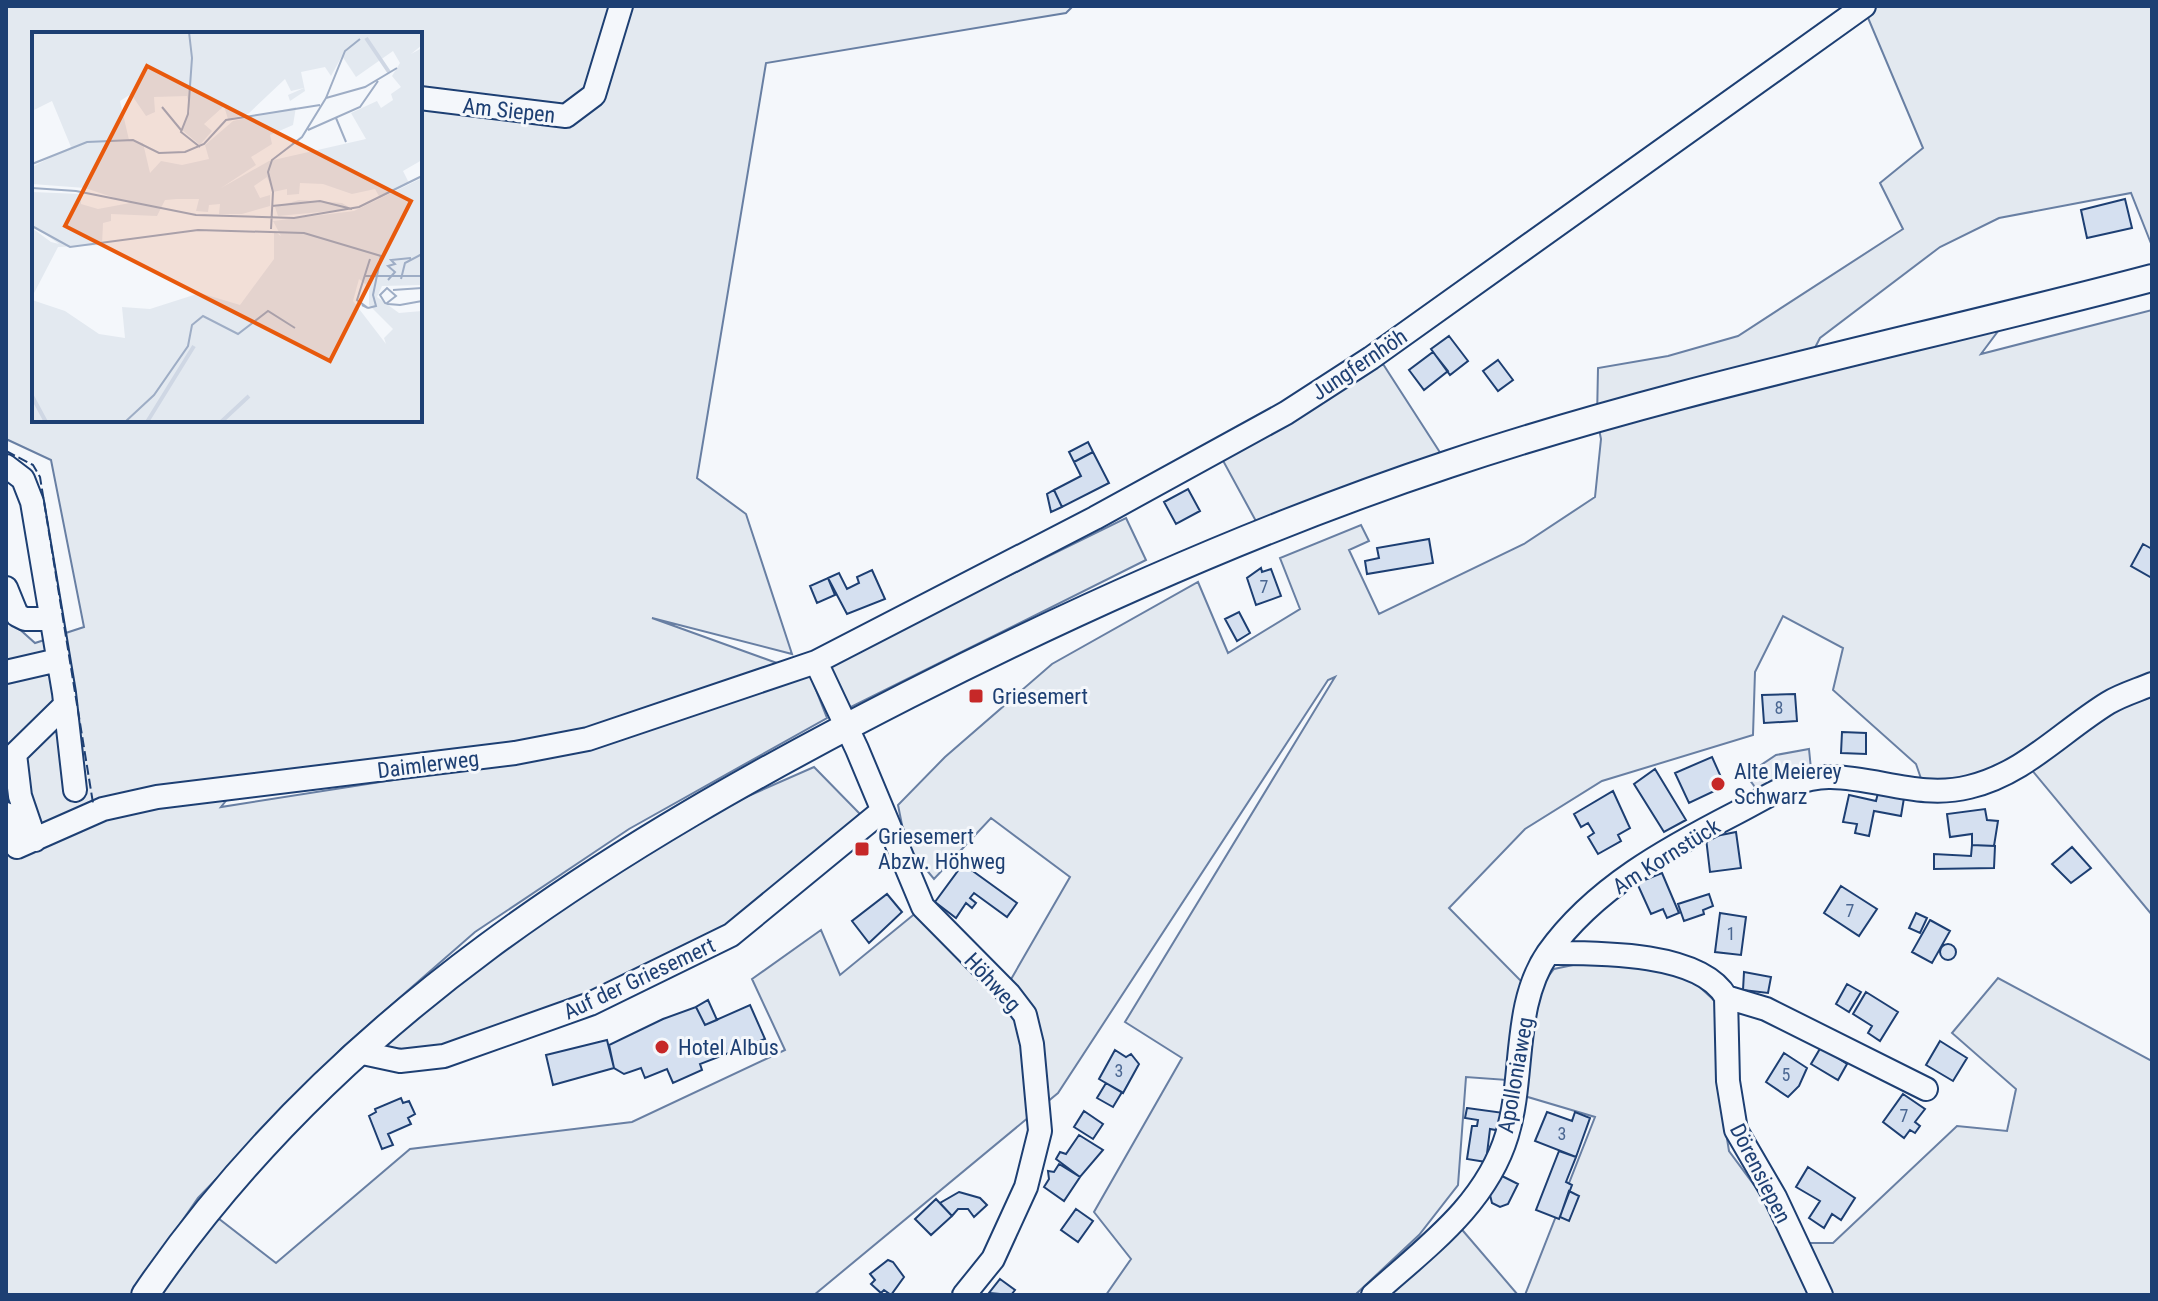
<svg xmlns="http://www.w3.org/2000/svg" width="2158" height="1301" font-family="'Roboto Condensed',sans-serif">
<rect width="100%" height="100%" fill="#f4f7fb"/>
<path fill="#e3e9f0" stroke="#687fa3" stroke-width="2" fill-rule="evenodd" d="M6 6H1073L1066 13 766 63 697 478 746 514 792 654 652 618 799 671 588 737 233 792 221 807 585 750 809 672 827 718 629 829 475 932 342 1048 198 1198 131 1295H6V617L35 643 84 627 51 460 6 439ZM34 34H420V420H34Z
M1863 6H2152V246L2131 193 1999 218 1940 247 1820 338 1807 363 2010 315 1981 354 2152 310V915L2026 763 1926 793 1916 764 1833 690 1843 648 1783 616 1755 672 1753 735 1602 781 1525 829 1449 908 1522 982 1507 1080 1466 1077 1458 1185 1419 1235 1355 1295H1106L1131 1259 1094 1212 1182 1058 1125 1022 1335 677 1328 680 1058 1093 814 1295H160L214 1215 276 1263 410 1149 632 1122 785 1050 752 979 821 930 840 975 923 907 1010 981 1070 877 991 818 934 879 906 845 898 805 945 757 1052 664 1198 582 1228 653 1300 609 1280 558 1361 525 1369 541 1349 550 1379 614 1524 544 1595 497 1601 439 1597 419 1598 368 1668 356 1738 336 1903 229 1880 183 1923 148Z
M1383 364 1441 454 1257 523 1221 457Z
M1126 518 1146 560 849 708 829 664Z
M814 767 860 814 731 935 444 1056 358 1052 635 846Z
M1611 957 1693 981 1716 1002 1719 1089 1729 1151 1797 1243H1833L1957 1126 2007 1131 2016 1089 1952 1033 1998 978 2152 1061V1295H1525L1595 1117 1521 1095 1536 992 1554 969Z
M1458 1225 1518 1295H1378Z"/>
<path fill="#e3e8f0" stroke="#687fa3" stroke-width="2" d="M1809 749 1812 779 1764 799 1749 779 1761 765 1776 755Z"/>
<path fill="#d5e0f0" stroke="#1d3f73" stroke-width="2" d="M2125 199 2132 228 2087 238 2081 210Z
M1449 336 1468 361 1450 375 1431 349Z
M1433 352 1448 371 1424 390 1409 370Z
M1498 360 1513 380 1498 391 1483 371Z
M1088 442 1093 452 1074 462 1069 452Z
M1093 452 1109 483 1062 507 1054 490 1081 476 1074 462Z
M1188 489 1200 511 1176 524 1164 502Z
M1054 490 1062 507 1051 512 1047 494Z
M1429 539 1433 563 1367 574 1365 561 1379 558 1377 548Z
M2143 544 2152 549V578L2131 566Z
M1261 568 1262 572 1271 569 1281 596 1256 605 1247 578Z
M872 570 885 599 847 614 828 578 839 573 847 589 859 583 857 577Z
M828 578 835 595 817 603 810 586Z
M1239 612 1250 633 1237 641 1225 619Z
M1795 694 1797 721 1764 723 1762 695Z
M1842 732 1866 733V754L1841 753Z
M1712 757 1725 786 1689 803 1675 773Z
M1655 769 1686 820 1664 832 1634 784Z
M1613 791 1630 828 1618 835 1621 841 1598 854 1588 837 1594 833 1588 823 1581 827 1574 814Z
M1878 793 1904 798 1901 816 1874 811 1869 836 1855 833 1857 824 1843 822 1849 795 1876 801Z
M1985 809 1987 820 1998 821 1994 846 1972 845V834L1950 837 1947 814Z
M1736 832 1741 868 1710 872 1706 838Z
M1972 845 1995 846 1994 868 1934 869V854L1971 856Z
M2072 847 2091 868 2071 883 2052 864Z
M963 864 1017 903 1007 917 974 893 970 898 976 903 972 908 966 903 956 918 935 902Z
M1662 873 1679 913 1667 918 1663 909 1651 914 1637 883Z
M1841 886 1877 909 1859 936 1824 913Z
M887 894 902 912 869 943 852 921Z
M1709 894 1713 906 1703 910 1704 914 1684 921 1678 904Z
M1720 913 1746 917 1741 955 1715 952Z
M1916 913 1927 918 1920 933 1909 928Z
M1930 920 1950 931 1932 963 1912 952Z
M1940 952a8 8 0 1 1 16 0a8 8 0 1 1-16 0Z
M1744 972 1771 977 1768 993 1743 990Z
M1847 984 1861 992 1849 1012 1836 1004Z
M1866 992 1898 1012 1880 1041 1868 1033 1872 1026 1853 1014Z
M708 1000 717 1020 705 1025 696 1007Z
M750 1005 765 1039 700 1064 702 1070 673 1083 667 1069 645 1078 641 1068 624 1074 614 1068 609 1045 663 1019 696 1007 705 1025Z
M607 1040 614 1068 553 1085 546 1055Z
M1940 1041 1967 1058 1953 1081 1926 1065Z
M1821 1047 1847 1064 1838 1080 1811 1064Z
M1115 1050 1126 1057 1131 1054 1139 1064 1123 1093 1099 1079Z
M1784 1053 1807 1068 1799 1086 1788 1097 1766 1082Z
M1106 1083 1122 1092 1113 1107 1097 1098Z
M1903 1094 1925 1109 1915 1122 1920 1126 1915 1133 1910 1130 1904 1138 1883 1122Z
M401 1098 403 1103 409 1101 415 1114 408 1118 411 1124 388 1134 393 1145 382 1149 369 1116 376 1112 375 1109Z
M1467 1108 1504 1113 1501 1131 1490 1129 1486 1162 1467 1159 1472 1126H1477L1478 1120 1465 1118Z
M1084 1111 1103 1124 1093 1139 1074 1127Z
M1547 1112 1572 1121 1575 1112 1590 1118 1576 1157 1535 1141Z
M1079 1135 1103 1150 1080 1177 1056 1159 1060 1152 1066 1154Z
M1559 1151 1576 1157 1566 1182 1572 1185 1559 1219 1536 1210Z
M1059 1164 1080 1177 1064 1201 1044 1187 1049 1179 1048 1171 1054 1172Z
M1808 1167 1855 1198 1841 1220 1832 1214 1824 1228 1809 1218 1820 1201 1796 1187Z
M1500 1175 1518 1184 1508 1204 1500 1207 1492 1203 1490 1195Z
M1569 1191 1579 1196 1569 1221 1560 1217Z
M959 1192 980 1198 987 1205 974 1217 968 1209H958L952 1216 940 1203Z
M936 1199 952 1216 931 1235 915 1219Z
M1076 1209 1093 1221 1078 1242 1061 1230Z
M888 1260 893 1262 904 1277 891 1295 884 1290 881 1293 871 1284 875 1280 870 1274Z
M1000 1279 1015 1290 1011 1295 989 1293Z"/>
<g fill="none" stroke-linecap="round" stroke-linejoin="round">
<g stroke="#1d3f73" stroke-width="26">
<path id="minor" d="M420 98 566 116 594 95 621 6
M6 466 23 479 32 502 64 693 75 790
M6 588 17 615 25 619H50
M816 662 857 749 923 907 1009 994 1025 1015 1032 1044 1040 1131 1026 1187 993 1259 964 1295
M6 672 58 660
M6 814 17 847 103 809 157 797 515 753 588 739 816 662 1095 518 1286 413 1371 358 1864 6
M35 840 20 796 15 754 64 706
M1548 953C1594 953 1700 951 1726 997L1728 1081 1736 1130 1775 1197 1821 1295
M1726 997 1766 1009 1926 1089
M358 1052 400 1061 444 1056 590 1004 731 935 882 811
M1373 1295C1425 1248 1486 1205 1507 1135 1525 1076 1512 1005 1548 953 1594 888 1668 848 1736 813 1766 798 1796 776 1831 777 1879 778 1921 799 1969 787 2024 774 2061 732 2108 703 2121 695 2138 690 2152 684"/>
</g>
<g stroke="#1d3f73" stroke-width="30">
<path id="major" d="M145 1295C334 1017 614 845 908 695 1083 606 1262 526 1449 464 1679 387 1918 340 2152 278"/>
</g>
<use href="#minor" stroke="#f4f7fb" stroke-width="22"/>
<use href="#major" stroke="#f4f7fb" stroke-width="26"/>
<path stroke="#1d3f73" stroke-width="2" stroke-dasharray="10 4" stroke-linecap="butt" d="M6 451 33 465 40 477 93 803"/>
</g>
<g fill="#c62828" stroke="#f4f7fb" stroke-width="3">
<rect x="968" y="688" width="16" height="16" rx="4"/>
<circle cx="1718" cy="784" r="8"/>
<rect x="854" y="841" width="16" height="16" rx="4"/>
<circle cx="662" cy="1047" r="8"/>
</g>
<g text-anchor="middle" stroke-width="6" stroke-linejoin="round" paint-order="stroke">
<g font-size="18" fill="#4b6792">
<text x="1264" y="593">7</text>
<text x="1779" y="714">8</text>
<text x="1850" y="917">7</text>
<text x="1731" y="940">1</text>
<text x="1119" y="1077">3</text>
<text x="1786" y="1081">5</text>
<text x="1904" y="1122">7</text>
<text x="1562" y="1140">3</text>
</g>
<g font-size="22" fill="#1d3f73" stroke="#f4f7fb">
<text transform="translate(509 110) rotate(6)" y="8">Am Siepen</text>
<text transform="translate(1359 364) rotate(-34)" y="8">Jungfernhöh</text>
<text transform="translate(428 764) rotate(-7)" y="8">Daimlerweg</text>
<text transform="translate(1666 856) rotate(-32)" y="8">Am Kornstück</text>
<text transform="translate(639 978) rotate(-25)" y="8">Auf der Griesemert</text>
<text transform="translate(993 982) rotate(47)" y="8">Höhweg</text>
<text transform="translate(1515 1075) rotate(-80)" y="8">Apolloniaweg</text>
<text transform="translate(1761 1173) rotate(63)" y="8">Dörensiepen</text>
</g>
<g font-size="22" fill="#1d3f73" stroke="#f4f7fb" text-anchor="start">
<text x="992" y="704">Griesemert</text>
<text x="1734" y="779">Alte Meierey<tspan x="1734" dy="25">Schwarz</tspan></text>
<text x="878" y="844">Griesemert<tspan x="878" dy="25">Abzw. Höhweg</tspan></text>
<text x="678" y="1055">Hotel Albus</text>
</g>
</g>
<g transform="translate(32 32)">
<rect width="390" height="390" fill="#f4f7fb"/>
<path d="M0 0H390V13L379 22 390 16V128L371 139 377 151 348 166 343 157 320 162 291 152 268 151 267 162 255 163V157L241 160 235 145 222 154 228 166 238 163V174L210 182H187L188 172 177 173 176 180 164 179 167 167H145L133 168 125 184 79 182V189L71 191 70 213 26 215 0 265V196L19 210 27 212 0 193V160L49 162V172L66 177 98 171 53 156 0 152V135L39 115 20 69 0 79ZM361 19 368 31 360 44 369 55 359 62 361 68 349 76 345 69 319 81 334 107 237 129 189 156 224 133 219 125 240 112 238 103 261 93 264 75 201 89 173 113 177 127 150 133 129 129 118 141 111 111 97 108 88 69 99 62 114 84 123 80 122 65 155 64 158 79 150 98 168 113 180 99 172 92 192 74 196 87 216 82 253 47 259 59 272 56 256 63 258 69 273 59 269 40 293 35 299 44 310 24 324 45ZM390 146V253L350 254 345 265 367 281 390 279V390H0V268L33 279 67 302 93 306 90 275 118 277 168 261 208 273 242 227V199L249 204 241 189 322 179ZM327 247 337 255V273L361 297 352 306 354 312 321 269ZM267 168 310 171 320 177 246 184 243 175Z" fill="#e3e9f0" fill-rule="evenodd"/>
<path fill="none" stroke="#cfd7e4" stroke-width="4" d="M334 6 357 40M0 364 14 390M115 390 162 314M189 390 217 364"/>
<path fill="none" stroke="#9eadc5" stroke-width="2" d="M157 0 160 26 156 82 149 100 168 115M294 66 333 55 365 36M294 66 313 19 328 7M130 75 149 98M304 86 314 110M276 98 328 75 346 49M0 132 55 110 101 108 127 121 153 120 172 112 194 88 288 73M0 156 44 159 164 183 262 186 327 175 390 144M240 174 288 169 320 177M0 194 38 215 166 198 272 201 349 224 341 263 344 274 336 276M239 197 241 160 236 140 240 128 270 105 294 66M333 244H390M369 247 373 231 390 222M356 248 363 240 356 234 363 232 359 228 379 226M361 258 390 256M355 271 364 264 355 256 348 263 353 271 356 272 368 273 390 269M330 273 336 276 325 268 338 227M93 390 122 363 156 314 160 293 171 284 206 302 236 279 263 296"/>
<path fill="#e8590c" fill-opacity="0.15" stroke="#e8590c" stroke-width="4" d="M115 34 379 169 298 329 33 194Z"/>
<rect width="390" height="390" fill="none" stroke="#1d3f73" stroke-width="4"/>
</g>
<rect width="2158" height="1301" fill="none" stroke="#1d3f73" stroke-width="16"/>
</svg>
